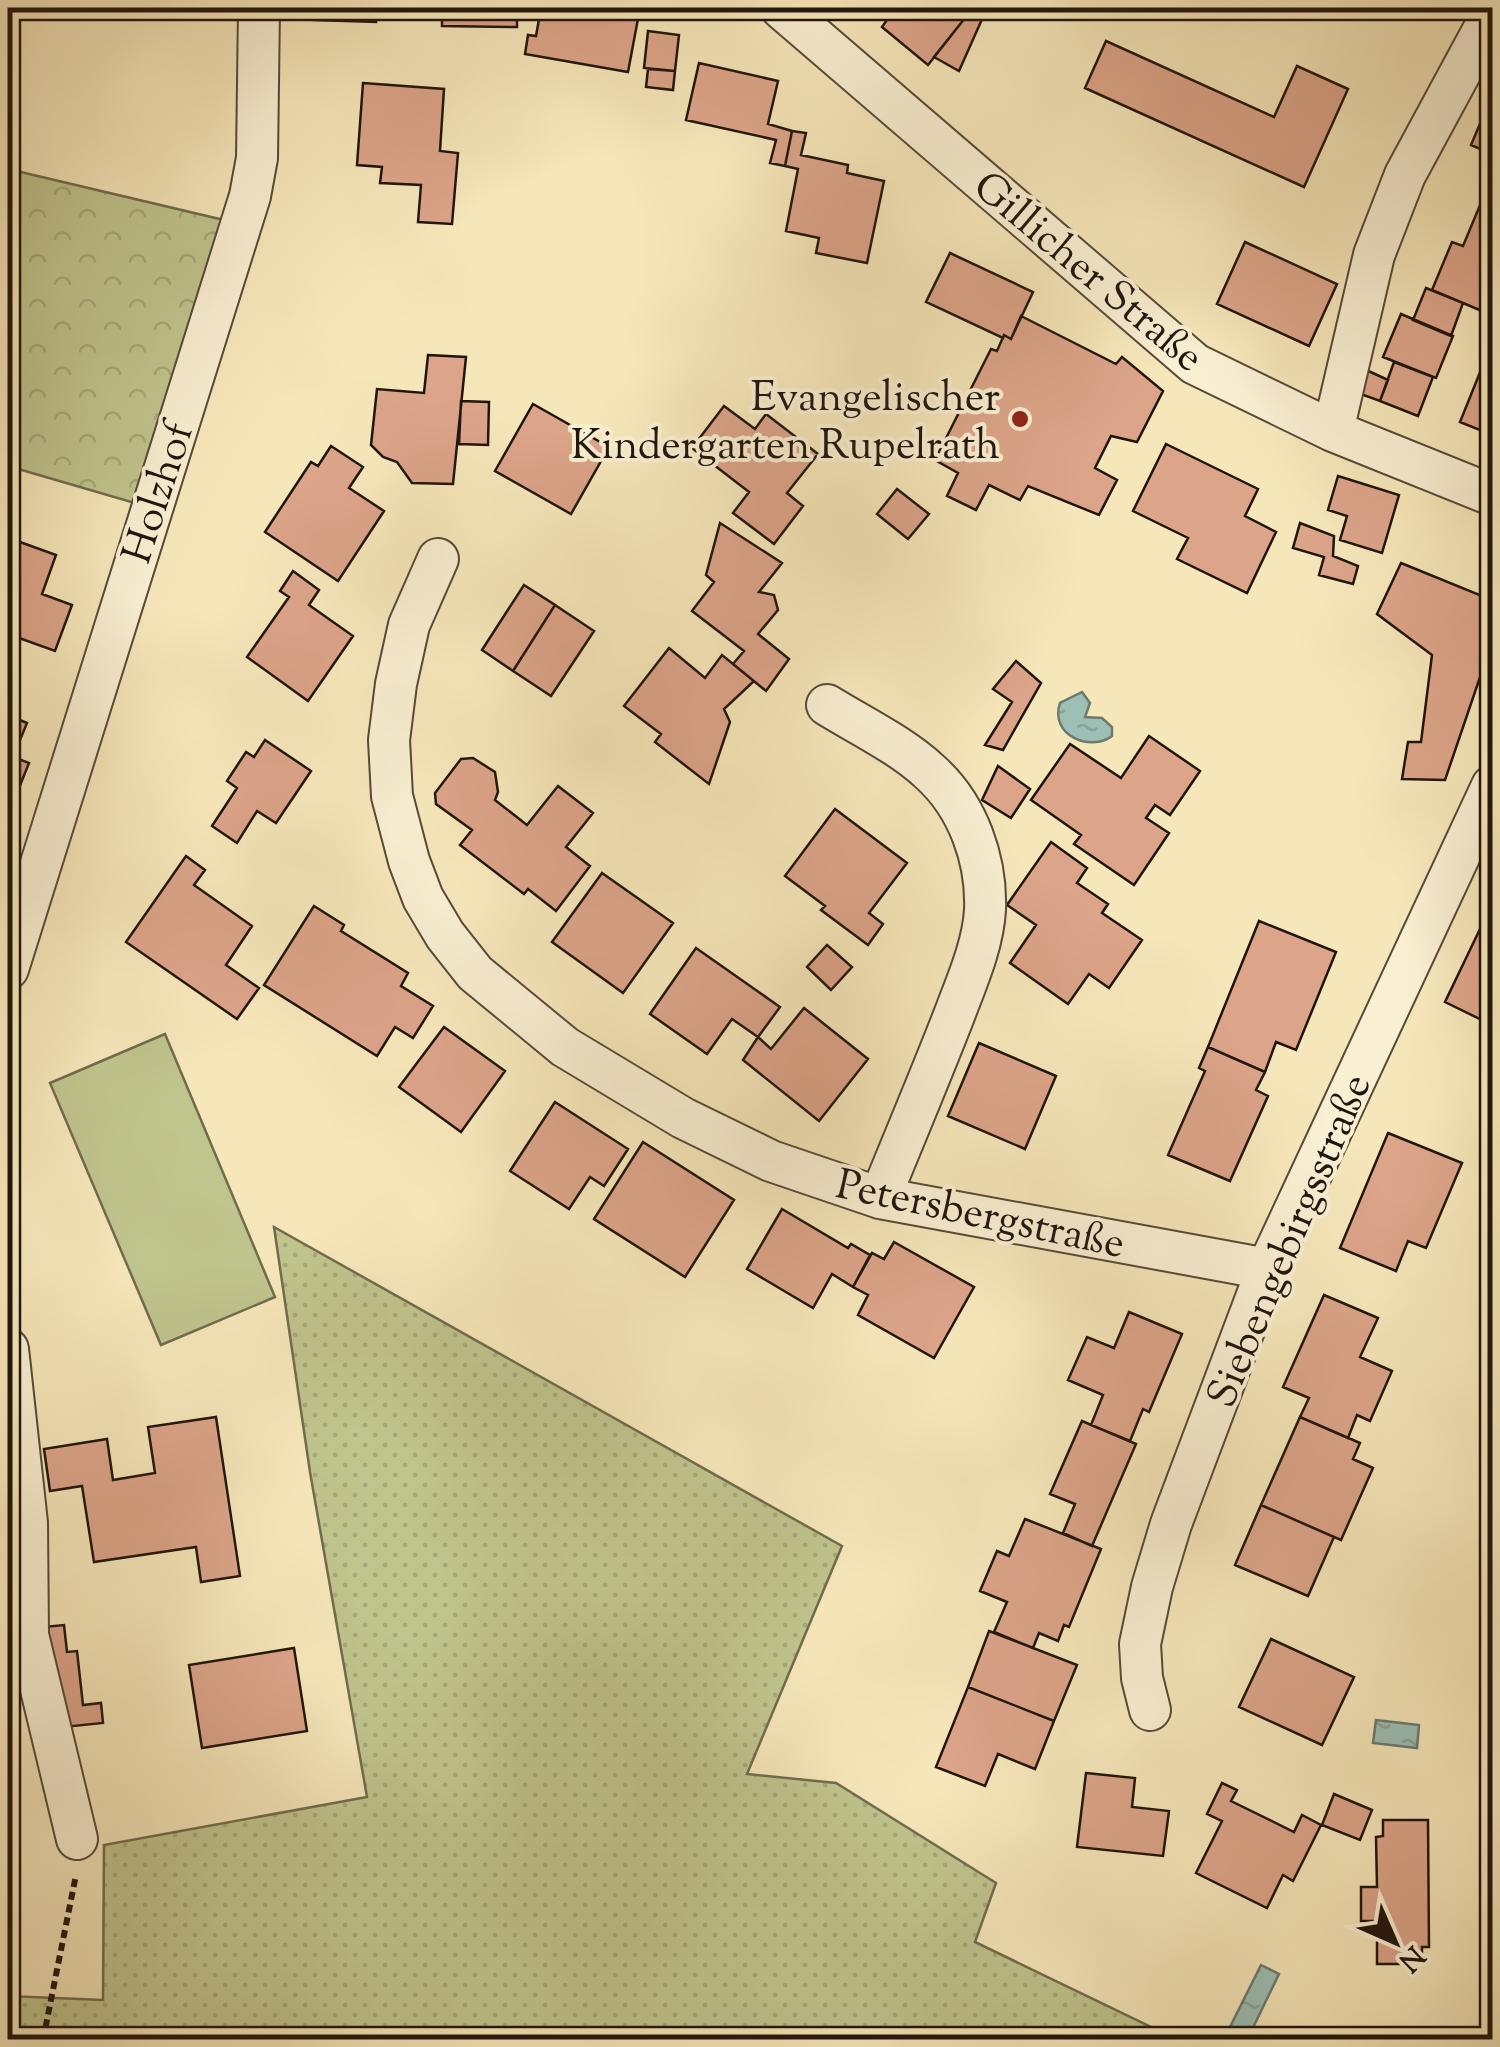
<svg xmlns="http://www.w3.org/2000/svg" width="1500" height="2047" font-family="'Sorts Mill Goudy',serif">
<defs>
<pattern id="grass-dots" width="8" height="8" patternUnits="userSpaceOnUse" patternTransform="scale(2.5)"><rect width="8" height="8" fill="#c0c48d"/><path d="M2 2h.1M6 6h.1" fill="none" stroke="#a5a878" stroke-width="1.8" stroke-linecap="round"/></pattern>
<pattern id="forest-crowns" width="20" height="18" patternUnits="userSpaceOnUse" patternTransform="scale(2.5)"><rect width="20" height="18" fill="#c0c48d"/><path d="M2 6a3 3 0 1 1 6 0M12 15a3 3 0 1 1 6 0" fill="none" stroke="#a5a878"/></pattern>
<pattern id="water-ripples" width="26" height="14" patternUnits="userSpaceOnUse" patternTransform="scale(2.5)"><rect width="26" height="14" fill="#9dbfb5"/><path d="M2 4q2-2 4 0t4 0M15 11q2-2 4 0t4 0" fill="none" stroke="#87a39a"/></pattern>
</defs>
<rect width="100%" height="100%" fill="#f6e7ba"/>
<filter id="stains"><feTurbulence type="fractalNoise" baseFrequency=".002" numOctaves="4"/><feColorMatrix values="0 0 0 0 .2 0 0 0 0 .09 0 0 0 0 .02 0 0 0 .5 -.17"/></filter>
<radialGradient id="worn" r=".72"><stop offset=".6" stop-color="#630" stop-opacity="0"/><stop offset="1" stop-color="#630" stop-opacity=".3"/></radialGradient>
<path fill="url(#grass-dots)" stroke="#706c4e" stroke-width="2.5" d="M274 1227 842 1546 747 1774 836 1783 996 1883 975 1942 1176 2039H8V1996L103 2000 104 1845 367 1797 310 1472Z"/>
<path fill="url(#forest-crowns)" stroke="#706c4e" stroke-width="2.5" d="M8 169 228 221 138 504 8 466Z"/>
<path fill="#c0c48d" stroke="#706c4e" stroke-width="2.5" d="M165 1034 275 1297 161 1345 50 1083Z"/>
<path fill="url(#water-ripples)" stroke="#6b7b72" stroke-width="2.5" d="M1082 692 1090 703 1085 717 1102 718 1112 727V736C1091 752 1049 736 1060 703Z
M1376 1720 1419 1725 1417 1748 1373 1743Z
M1261 1965 1279 1974 1248 2038 1229 2029Z"/>
<path fill="#dca489" stroke="#20150e" stroke-width="2.5" d="M314 8H376V22L314 20Z
M442 8H517V27L442 26Z
M541 8H640L628 72 525 54 528 35 536 36Z
M891 8H957L955 10 965 18 928 65 882 27 889 17 885 15Z
M957 8H987L959 71 934 57 965 18 955 10Z
M648 31 679 35 675 71 644 68Z
M1106 41 1274 117 1297 66 1348 89 1304 187 1085 88Z
M699 63 778 81 768 124 792 131 785 166 770 163 776 140 686 120Z
M648 69 675 71 673 90 646 87Z
M363 83 444 89 440 151 458 153 452 224 418 222 421 185 380 183 382 167 357 165Z
M1492 95V154L1471 145Z
M792 131 806 133 801 155 848 165 847 173 884 181 867 263 816 253 819 238 786 231 798 169 785 166Z
M1483 198 1492 202V286L1482 311 1432 290 1452 242 1463 246Z
M1245 242 1337 284 1309 346 1217 304Z
M950 253 1033 292 1011 339 1004 335 1003 338 926 302Z
M1426 288 1463 303 1451 336 1413 320Z
M1401 314 1453 336 1436 378 1383 357Z
M1021 316 1116 364 1122 357 1163 391 1137 442 1111 436 1095 468 1117 480 1099 515 1028 486 1020 500 989 485 976 510 947 496 958 473 935 460 991 349 997 351 1004 335 1011 339Z
M1491 345H1492V435L1460 422Z
M428 355 466 357 453 484 412 483 397 462 383 457 371 445 377 389 424 393Z
M1394 362 1433 377 1418 416 1380 401Z
M1362 368 1388 380 1380 401 1355 392Z
M461 401 489 402 488 445 459 444Z
M533 404 609 447 571 514 495 471Z
M724 406 755 429 766 414 818 454 787 493 803 506 774 544 733 513 749 492 692 448Z
M1166 444 1258 489 1245 516 1276 532 1247 593 1177 559 1188 538 1133 511Z
M331 446 363 467 349 488 384 511 338 581 265 532 311 462 318 466Z
M1338 476 1399 495 1382 553 1340 540 1347 516 1328 510Z
M897 489 929 514 908 539 877 514Z
M720 523 782 563 759 592 774 595 778 610 758 634 789 659 766 691 733 664 744 651 692 611 714 582 706 575Z
M1300 523 1334 536 1333 556 1358 566 1353 584 1319 575 1324 557 1293 548Z
M20 542 56 555 42 594 72 605 55 651 8 634V576Z
M1401 563 1492 600V642L1445 780 1402 779 1408 742H1421L1432 655 1377 614Z
M293 571 319 590 309 605 353 636 308 701 247 657 289 597 280 591Z
M524 585 555 605 513 671 482 650Z
M555 605 594 631 551 696 513 671Z
M669 648 705 678 722 655 754 681 724 709 730 722 709 784 655 742 661 734 624 706Z
M1016 661 1041 683 1003 750 985 745 1012 702 993 689Z
M8 715 27 723 13 757 29 763 17 793 8 789Z
M1149 736 1200 771 1170 815 1155 805 1146 818 1169 833 1134 885 1074 844 1081 835 1031 800 1070 744 1121 778Z
M265 740 311 771 276 823 257 811 237 843 212 826 237 788 227 781 246 752 254 757Z
M473 758 495 772 498 792 495 800 527 825 558 786 593 813 566 847 590 866 556 911 528 889 524 894 460 845 472 830 436 804 435 793 461 759Z
M998 766 1030 789 1011 818 982 800Z
M835 809 907 863 869 913 883 924 868 945 821 910 825 906 785 876Z
M1051 842 1087 868 1077 883 1108 904 1102 913 1142 940 1109 988 1089 974 1068 1004 1010 963 1036 925 1007 905Z
M186 856 205 870 194 885 252 926 226 965 259 988 237 1019 126 942Z
M602 873 673 923 623 993 552 942Z
M1492 904V1025L1445 1002Z
M314 906 344 925 341 931 408 973 401 986 433 1006 413 1038 395 1027 377 1056 264 985Z
M1259 921 1336 952 1296 1050 1276 1042 1265 1072 1208 1047Z
M827 945 852 967 831 990 807 967Z
M696 948 780 1007 758 1037 732 1019 707 1054 650 1014Z
M804 1008 868 1059 819 1121 743 1060 758 1037 771 1049Z
M444 1027 505 1071 461 1132 399 1087Z
M979 1043 1056 1076 1025 1149 948 1116Z
M1208 1047 1265 1072 1256 1090 1268 1096 1230 1181 1168 1155 1205 1071 1199 1068Z
M555 1102 628 1149 604 1186 590 1177 569 1209 510 1171Z
M1388 1133 1462 1163 1426 1248 1408 1241 1396 1271 1340 1248Z
M643 1142 734 1200 685 1277 594 1219Z
M782 1209 848 1248 851 1244 870 1255 853 1287 832 1274 813 1308 747 1269Z
M894 1242 974 1287 934 1358 858 1315 868 1295 853 1287 872 1253 884 1259Z
M1324 1295 1378 1318 1360 1357 1392 1371 1370 1421 1357 1415 1348 1438 1300 1417 1309 1398 1283 1387Z
M1129 1312 1182 1334 1149 1412 1143 1409 1130 1441 1091 1425 1103 1395 1068 1380 1087 1337 1114 1348Z
M216 1417 240 1576 201 1582 196 1547 94 1562 82 1486 50 1491 44 1449 107 1439 113 1480 155 1473 148 1427Z
M1300 1417 1360 1443 1353 1459 1373 1468 1341 1540 1261 1505Z
M1082 1421 1136 1444 1092 1546 1063 1533 1075 1504 1050 1494Z
M1261 1505 1334 1537 1308 1596 1235 1565Z
M1025 1519 1101 1549 1069 1627 1064 1625 1058 1641 1039 1633 1033 1648 994 1632 1007 1602 980 1591 997 1551 1009 1556Z
M64 1625 67 1652 77 1651 83 1705 101 1703 103 1723 54 1728 43 1627Z
M8 1631 19 1683 8 1685Z
M989 1631 1077 1665 1054 1721 968 1687Z
M1271 1639 1354 1677 1322 1745 1239 1707Z
M294 1648 307 1731 202 1748 189 1665Z
M968 1687 1054 1721 1035 1769 998 1754 985 1786 936 1767Z
M1086 1773 1135 1778 1132 1807 1169 1811 1163 1856 1077 1847Z
M1222 1783 1237 1790 1231 1801 1294 1832 1302 1815 1321 1825 1293 1881 1283 1875 1267 1908 1196 1873 1222 1821 1207 1814Z
M1334 1794 1372 1810 1360 1840 1322 1825Z
M1383 1820H1428L1429 1947H1422V1964H1377V1921H1361V1887H1377L1376 1837 1383 1836Z"/>
<g fill="none" stroke-linecap="round" stroke-linejoin="round">
<g stroke="#564a39" stroke-width="44">
<path id="minor" d="M781 8 1195 364 1333 431 1492 495
M1333 431 1374 255 1405 175 1492 14
M438 559 409 625 396 684 389 740 392 796 409 861 423 898 445 935 475 973 565 1047 683 1118 771 1161 880 1198 1267 1269
M827 705C861 726 901 745 930 772 968 806 987 860 985 910 983 945 967 981 955 1013 931 1075 905 1136 880 1198
M8 969 250 196 257 158 259 8
M8 1349 27 1523 28 1635 77 1839
M1150 1710 1142 1678 1140 1644 1152 1587 1171 1524 1267 1269 1492 786"/>
</g>
<path stroke="#20150e" stroke-width="6" stroke-dasharray="8 5" stroke-linecap="butt" d="M43 2040 76 1875"/>
<use href="#minor" stroke="#f9efd2" stroke-width="40"/>
</g>
<circle fill="#8f2418" stroke="#f9efd2" stroke-width="4" cx="1020" cy="419" r="10"/>
<g text-anchor="middle" stroke-width="8" stroke-linejoin="round" paint-order="stroke">
<g font-size="42" fill="#20150e" stroke="#f9efd2">
<text transform="translate(1090 270) rotate(40)" y="15">Gillicher Straße</text>
<text transform="translate(156 492) rotate(-72)" y="15">Holzhof</text>
<text transform="translate(981 1212) rotate(12)" y="15">Petersbergstraße</text>
<text transform="translate(1287 1240) rotate(-67)" y="15">Siebengebirgsstraße</text>
</g>
<g font-size="42" fill="#20150e" stroke="#f9efd2" text-anchor="end">
<text x="1000" y="410">Evangelischer<tspan x="1000" dy="48">Kindergarten Rupelrath</tspan></text>
</g>
</g>
<rect width="1500" height="2047" fill="none" stroke="#f6e7ba" stroke-width="40"/>
<rect x="10" y="10" width="1480" height="2027" fill="none" stroke="#20150e" stroke-width="5"/>
<rect x="20" y="20" width="1460" height="2007" fill="none" stroke="#20150e" stroke-width="2.5"/>
<g transform="translate(1395 1942) rotate(135)" stroke="#f9efd2" stroke-width="8" paint-order="stroke">
<path d="M0-8L18 38L0 25L-18 38Z" fill="#20150e"/>
<text y="-15" font-size="28" font-weight="bold" text-anchor="middle" fill="#20150e">N</text>
</g>
<rect width="100%" height="100%" filter="url(#stains)"/>
<rect width="100%" height="100%" fill="url(#worn)"/>
</svg>
